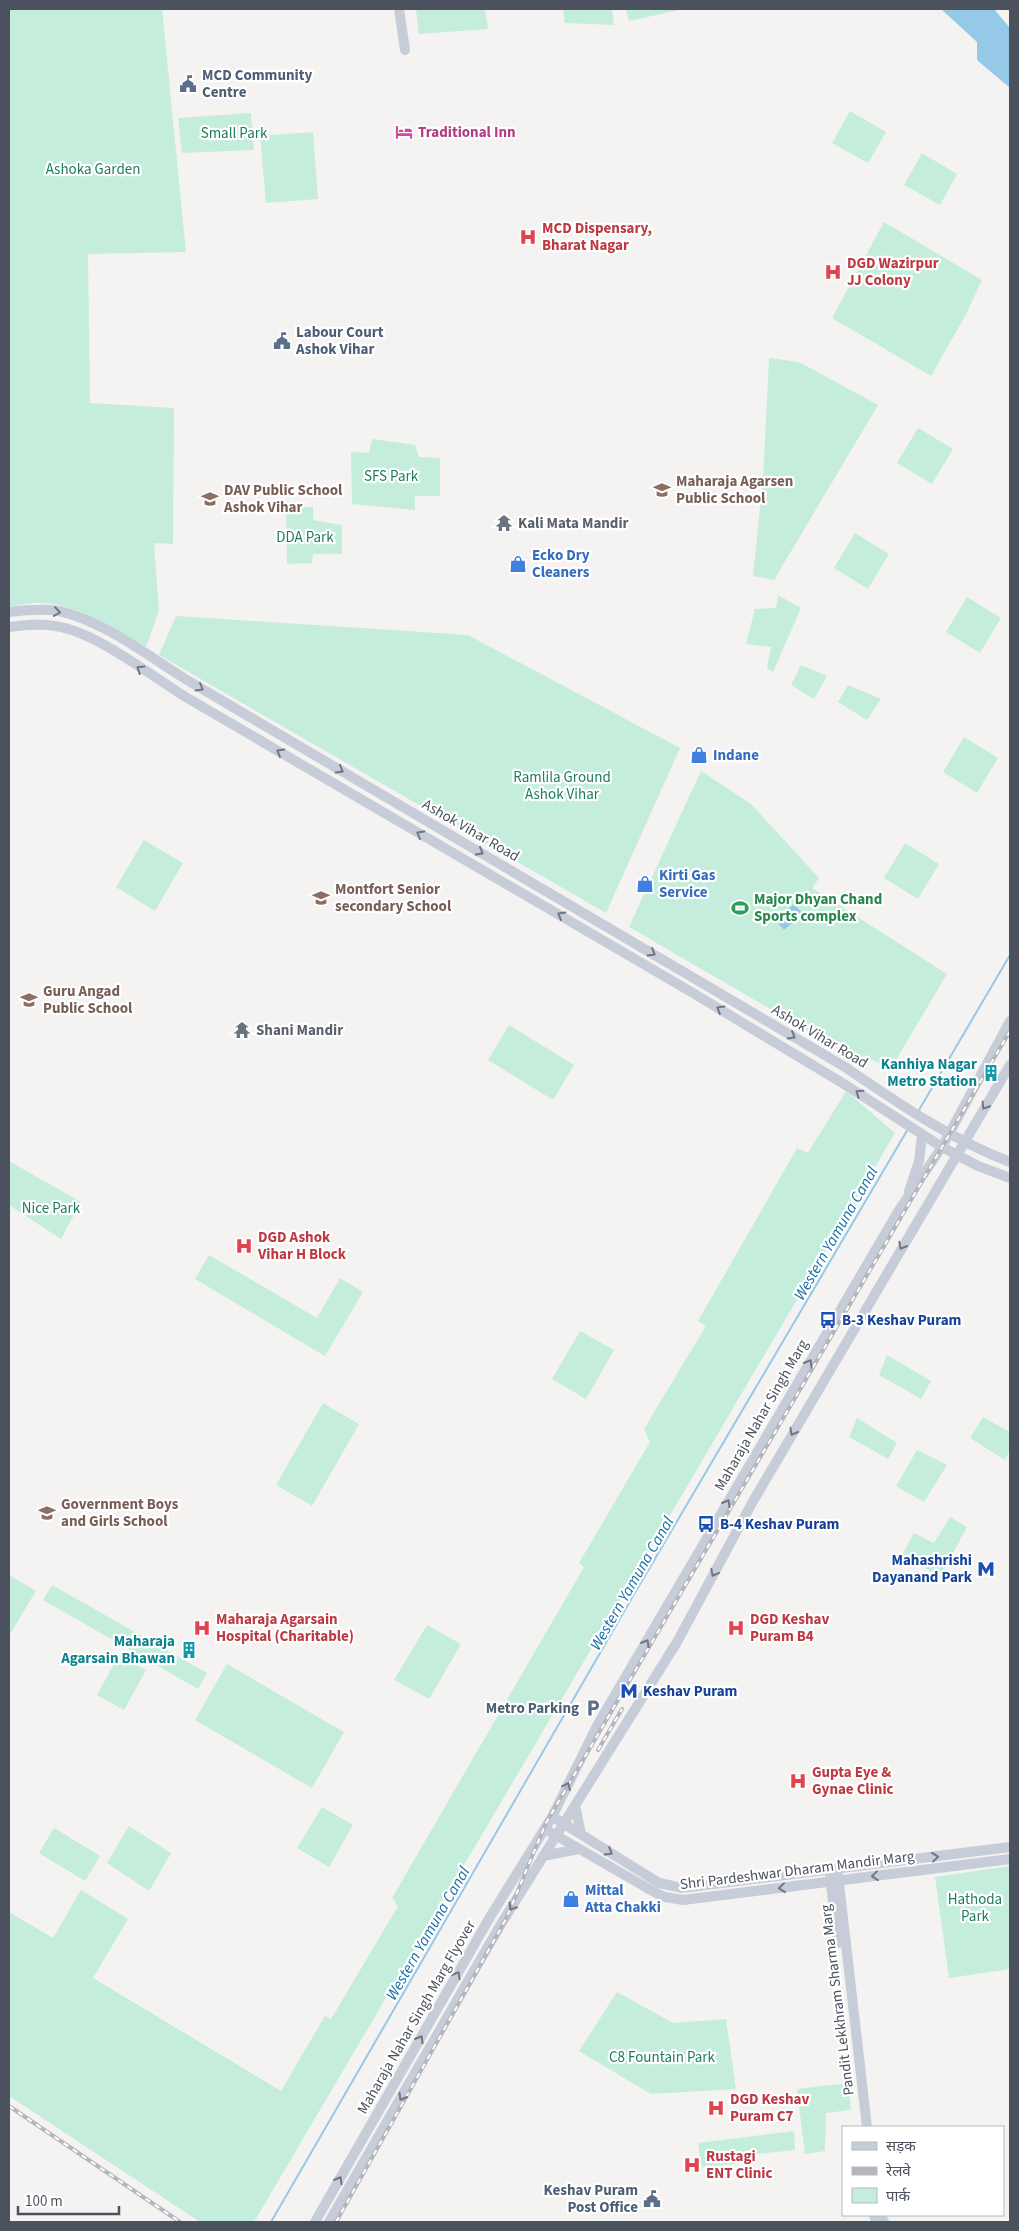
<svg xmlns="http://www.w3.org/2000/svg" width="1019" height="2231" font-family="'Source Sans 3','Noto Sans Devanagari',sans-serif">
<rect width="100%" height="100%" fill="#f4f3f2"/>
<path fill="#c5eddb" d="M9 9H162L186 252 88 254 90 403 174 408 173 544 154 543 159 611 146 647C114 629 81 605 43 603 32 602 20 605 9 607Z
M416 9H485L488 29 419 34Z
M563 9H612L614 25 565 23Z
M626 9H684L629 21Z
M850 111 886 132 868 163 832 143Z
M251 113 254 150 182 153 178 118Z
M313 132 318 199 266 203 260 136Z
M922 153 957 174 940 205 904 185Z
M884 222 982 280 965 316 931 376 832 318Z
M769 358 799 362 878 405 774 580 753 576 763 479Z
M918 428 953 449 932 484 897 463Z
M372 439 415 445 419 457 440 458V496H415V510L352 504 351 452 369 453Z
M286 507H313V520L342 525V554H313L312 563 287 564Z
M855 533 889 554 868 589 834 568Z
M778 595 801 608 773 672 767 668 771 647 746 644 755 609 776 608Z
M967 597 1001 618 980 653 946 632Z
M176 616 468 635 680 748 606 913 159 655Z
M801 665 827 676 814 699 791 685Z
M848 685 881 699 867 720 838 702Z
M964 737 998 758 977 793 943 772Z
M701 771 751 804 819 878 812 888 947 974 890 1070 864 1055 860 1061 629 927Z
M144 840 183 863 155 911 116 887Z
M905 843 939 864 918 899 884 878Z
M509 1025 574 1065 553 1100 488 1060Z
M846 1091 895 1133 254 2222H200L9 2096V1912L53 1938 81 1890 128 1919 93 1978 281 2091 325 2016 331 2019 398 1906 392 1898 584 1567 579 1563 650 1442 644 1429 706 1326 698 1321 797 1148 808 1153Z
M9 1161 81 1202 61 1239 9 1205Z
M209 1255 317 1318 340 1278 363 1292 325 1356 195 1279Z
M580 1331 614 1350 586 1399 552 1379Z
M887 1355 931 1381 921 1399 879 1375Z
M323 1403 359 1424 312 1506 276 1485Z
M983 1417 1010 1432V1450L1005 1460 970 1438Z
M857 1418 897 1443 888 1459 849 1437Z
M917 1450 947 1465 924 1502 896 1486Z
M950 1517 967 1527 940 1577 902 1555 914 1533 934 1543Z
M9 1575 36 1591 9 1636Z
M52 1585 207 1673 198 1689 43 1600Z
M427 1625 461 1644 429 1699 394 1680Z
M119 1655 146 1670 124 1710 97 1695Z
M227 1664 344 1732 312 1788 195 1720Z
M322 1807 353 1825 329 1867 297 1848Z
M129 1826 171 1853 149 1891 107 1863Z
M54 1828 100 1856 85 1881 39 1853Z
M1010 1866V1969L949 1978 935 1877Z
M617 1992 673 2023 726 2019 736 2089 651 2094 579 2051Z
M849 2083 851 2110 826 2113 825 2151 805 2154 797 2089Z
M794 2131 795 2150 737 2156 736 2164 702 2167 698 2143Z"/>
<path fill="#96c9e7" d="M941 9H994L1010 28V88L977 60V42Z
M794 904 803 914 784 930 775 920Z"/>
<g fill="none" stroke-linecap="round" stroke-linejoin="round">
<path stroke="#96c9e7" stroke-width="2" d="M919 1110 1010 955
M271 2222 633 1596 908 1129"/>
<path stroke="#c7ccd9" stroke-width="10" d="M399 9 405 50
M9 612C25 610 43 608 59 611 105 621 152 659 192 683L845 1067C898 1103 950 1139 1010 1162
M9 627C24 625 40 623 55 626 94 631 149 674 184 696L693 993 844 1084 942 1147 978 1166 1010 1178
M909 1191 919 1161 922 1135
M575 1805 581 1834
M558 1820 659 1883 682 1888 1010 1847
M550 1832 656 1893 665 1897 683 1900 1010 1859
M543 1856 579 1849
M838 1875 867 2127
M830 1876 838 1943
M874 2215 876 2222
M881 2215 884 2222
M315 2222 490 1917 552 1817 598 1724 899 1210 942 1147 1010 1021
M329 2222 501 1924 677 1642 752 1503 1010 1065"/>
<g stroke="#b5b6bc" stroke-width="4">
<path id="rail" d="M598 1750 622 1709
M9 2106 180 2222
M336 2222 506 1919 546 1823 1010 1031"/>
</g>
<use href="#rail" stroke="#fff" stroke-width="2" stroke-dasharray="5.5" stroke-linecap="butt"/>
</g>
<defs><path id="oneway-chevron" d="M-2-3.5L2.5 0L-2 3.5" fill="none" stroke-width="1.6" stroke-linecap="round" stroke-linejoin="round" transform="scale(1.25)"/></defs>
<g stroke="#707783">
<use href="#oneway-chevron" transform="translate(57 612) rotate(8)"/>
<use href="#oneway-chevron" transform="translate(140 669) rotate(-148)"/>
<use href="#oneway-chevron" transform="translate(200 688) rotate(30)"/>
<use href="#oneway-chevron" transform="translate(280 752) rotate(-150)"/>
<use href="#oneway-chevron" transform="translate(340 770) rotate(30)"/>
<use href="#oneway-chevron" transform="translate(420 834) rotate(-150)"/>
<use href="#oneway-chevron" transform="translate(480 852) rotate(30)"/>
<use href="#oneway-chevron" transform="translate(561 915) rotate(-150)"/>
<use href="#oneway-chevron" transform="translate(652 953) rotate(31)"/>
<use href="#oneway-chevron" transform="translate(720 1009) rotate(-149)"/>
<use href="#oneway-chevron" transform="translate(792 1036) rotate(31)"/>
<use href="#oneway-chevron" transform="translate(859 1093) rotate(-146)"/>
<use href="#oneway-chevron" transform="translate(985 1106) rotate(122)"/>
<use href="#oneway-chevron" transform="translate(902 1246) rotate(120)"/>
<use href="#oneway-chevron" transform="translate(809 1363) rotate(-60)"/>
<use href="#oneway-chevron" transform="translate(793 1432) rotate(120)"/>
<use href="#oneway-chevron" transform="translate(727 1503) rotate(-60)"/>
<use href="#oneway-chevron" transform="translate(714 1573) rotate(118)"/>
<use href="#oneway-chevron" transform="translate(646 1643) rotate(-60)"/>
<use href="#oneway-chevron" transform="translate(567 1786) rotate(-65)"/>
<use href="#oneway-chevron" transform="translate(609 1852) rotate(32)"/>
<use href="#oneway-chevron" transform="translate(935 1857) rotate(-7)"/>
<use href="#oneway-chevron" transform="translate(875 1876) rotate(173)"/>
<use href="#oneway-chevron" transform="translate(782 1888) rotate(174)"/>
<use href="#oneway-chevron" transform="translate(512 1907) rotate(122)"/>
<use href="#oneway-chevron" transform="translate(457 1975) rotate(-60)"/>
<use href="#oneway-chevron" transform="translate(420 2039) rotate(-60)"/>
<use href="#oneway-chevron" transform="translate(402 2097) rotate(120)"/>
<use href="#oneway-chevron" transform="translate(339 2180) rotate(-60)"/>
</g>
<defs>
<g id="civic-bare" transform="scale(1.35)"><path d="M-.6-6.5H3V-4.5H.6V-3L4-1V1h2V6H-6V1h2V-1L-.6-3ZM-1.2 2.5V6h2.4V2.5Z" fill="#5c6f8a" stroke="#fff" stroke-width="2.5" paint-order="stroke"/></g>
<g id="hotel-bare" transform="scale(1.35)"><path d="M-6-4.5h1.5V1H6V5H4.5V3h-9V5H-6ZM-4 0a1.8 1.8 0 1 1 3.6 0ZM.5 0V-2.5h3Q6-2.5 6 0Z" fill="#d1479c" stroke="#fff" stroke-width="2.5" paint-order="stroke"/></g>
<g id="hospital-bare" transform="scale(1.35)"><path d="M-5-5h3v3.5h4V-5h3V5h-3V1.5h-4V5h-3Z" fill="#e0444e" stroke="#fff" stroke-width="2.5" paint-order="stroke"/></g>
<g id="school-bare" transform="scale(1.35)"><path d="M0-5L7-2L0 1L-7-2ZM-4 1L0 2.5L4 1V4Q0 6-4 4Z" fill="#8d6e63" stroke="#fff" stroke-width="2.5" paint-order="stroke"/></g>
<g id="temple-bare" transform="scale(1.35)"><path d="M0-6L5-2H3V0L6.5 2.5H4V6H1.5V3h-3V6H-4V2.5H-6.5L-3 0V-2H-5Z" fill="#6b7280" stroke="#fff" stroke-width="2.5" paint-order="stroke"/></g>
<g id="shop-bare" transform="scale(1.35)"><path d="M-5-2.5h2.3a2.7 3.5 0 0 1 5.4 0H5L5.5 6h-11ZM-1.5-2.5h3a1.5 2.3 0 0 0-3 0Z" fill="#3f7fe0" stroke="#fff" stroke-width="2.5" paint-order="stroke"/></g>
<g id="stadium-bare" transform="scale(1.35)"><path d="M0-5a6.5 5 0 1 0 0 10a6.5 5 0 1 0 0-10ZM-3.5-1.8h7v3.6h-7Z" fill="#2e9e5b" stroke="#fff" stroke-width="2.5" paint-order="stroke"/></g>
<g id="building-bare" transform="scale(1.35)"><path d="M-4-6H4V6H1V3H-1V6H-4ZM-2.5-4.3h1.7v1.8h-1.7ZM.8-4.3h1.7v1.8H.8ZM-2.5-1h1.7V.8h-1.7ZM.8-1h1.7V.8H.8Z" fill="#0f9aa8" stroke="#fff" stroke-width="2.5" paint-order="stroke"/></g>
<g id="bus-bare" transform="scale(1.35)"><path d="M-5-6H5V4H4V6H2V4H-2V6H-4V4H-5ZM-3.5-4V0h7V-4ZM-3.5 1.2v1.5H-2V1.2ZM2 1.2v1.5H3.5V1.2Z" fill="#1a4fb4" stroke="#fff" stroke-width="2.5" paint-order="stroke"/></g>
<g id="metro-bare" transform="scale(1.35)"><path d="M-5.5 5V-5H-3L0 0L3-5H5.5V5H3V-.5L0 4L-3-.5V5Z" fill="#1a4fb4" stroke="#fff" stroke-width="2.5" paint-order="stroke"/></g>
<g id="parking-bare" transform="scale(1.35)"><path d="M-3.5-5.5H1a3.5 3.5 0 0 1 0 7H-1V5.5H-3.5ZM-1-3.4V-.6H.8a1.4 1.4 0 0 0 0-2.8Z" fill="#5c6f8a" stroke="#fff" stroke-width="2.5" paint-order="stroke"/></g>
</defs>
<g fill-rule="evenodd">
<use href="#civic-bare" x="188" y="84"/>
<use href="#hotel-bare" x="404" y="132"/>
<use href="#hospital-bare" x="528" y="237"/>
<use href="#hospital-bare" x="833" y="272"/>
<use href="#civic-bare" x="282" y="341"/>
<use href="#school-bare" x="662" y="490"/>
<use href="#school-bare" x="210" y="499"/>
<use href="#temple-bare" x="504" y="523"/>
<use href="#shop-bare" x="518" y="564"/>
<use href="#shop-bare" x="699" y="755"/>
<use href="#shop-bare" x="645" y="884"/>
<use href="#school-bare" x="321" y="898"/>
<use href="#stadium-bare" x="740" y="908"/>
<use href="#school-bare" x="29" y="1000"/>
<use href="#temple-bare" x="242" y="1030"/>
<use href="#building-bare" x="991" y="1073"/>
<use href="#hospital-bare" x="244" y="1246"/>
<use href="#bus-bare" x="828" y="1320"/>
<use href="#school-bare" x="47" y="1513"/>
<use href="#bus-bare" x="706" y="1524"/>
<use href="#metro-bare" x="986" y="1569"/>
<use href="#hospital-bare" x="202" y="1628"/>
<use href="#hospital-bare" x="736" y="1628"/>
<use href="#building-bare" x="189" y="1650"/>
<use href="#metro-bare" x="629" y="1691"/>
<use href="#parking-bare" x="593" y="1708"/>
<use href="#hospital-bare" x="798" y="1781"/>
<use href="#shop-bare" x="571" y="1899"/>
<use href="#hospital-bare" x="716" y="2108"/>
<use href="#hospital-bare" x="692" y="2165"/>
<use href="#civic-bare" x="652" y="2199"/>
</g>
<g text-anchor="middle" stroke-width="4.5" stroke-linejoin="round" paint-order="stroke">
<g font-size="15" font-weight="bold" fill="#4e5e75" stroke="#fff" text-anchor="start">
<text x="202" y="80">MCD Community<tspan x="202" dy="17">Centre</tspan></text>
<text x="296" y="337">Labour Court<tspan x="296" dy="17">Ashok Vihar</tspan></text>
<text x="579" y="1713" text-anchor="end">Metro Parking</text>
<text x="638" y="2195" text-anchor="end">Keshav Puram<tspan x="638" dy="17">Post Office</tspan></text>
</g>
<g font-size="15" font-weight="bold" fill="#b23c85" stroke="#fff" text-anchor="start">
<text x="418" y="137">Traditional Inn</text>
</g>
<g font-size="15" fill="#1f7d5d" stroke="#fff">
<text x="234" y="138">Small Park</text>
<text x="93" y="174">Ashoka Garden</text>
<text x="391" y="481">SFS Park</text>
<text x="305" y="542">DDA Park</text>
<text x="562" y="782">Ramlila Ground<tspan x="562" dy="17">Ashok Vihar</tspan></text>
<text x="51" y="1213">Nice Park</text>
<text x="975" y="1904">Hathoda<tspan x="975" dy="17">Park</tspan></text>
<text x="662" y="2062">C8 Fountain Park</text>
</g>
<g font-size="15" font-weight="bold" fill="#be3a42" stroke="#fff" text-anchor="start">
<text x="542" y="233">MCD Dispensary,<tspan x="542" dy="17">Bharat Nagar</tspan></text>
<text x="847" y="268">DGD Wazirpur<tspan x="847" dy="17">JJ Colony</tspan></text>
<text x="258" y="1242">DGD Ashok<tspan x="258" dy="17">Vihar H Block</tspan></text>
<text x="216" y="1624">Maharaja Agarsain<tspan x="216" dy="17">Hospital (Charitable)</tspan></text>
<text x="750" y="1624">DGD Keshav<tspan x="750" dy="17">Puram B4</tspan></text>
<text x="812" y="1777">Gupta Eye &amp;<tspan x="812" dy="17">Gynae Clinic</tspan></text>
<text x="730" y="2104">DGD Keshav<tspan x="730" dy="17">Puram C7</tspan></text>
<text x="706" y="2161">Rustagi<tspan x="706" dy="17">ENT Clinic</tspan></text>
</g>
<g font-size="15" font-weight="bold" fill="#785e54" stroke="#fff" text-anchor="start">
<text x="676" y="486">Maharaja Agarsen<tspan x="676" dy="17">Public School</tspan></text>
<text x="224" y="495">DAV Public School<tspan x="224" dy="17">Ashok Vihar</tspan></text>
<text x="335" y="894">Montfort Senior<tspan x="335" dy="17">secondary School</tspan></text>
<text x="43" y="996">Guru Angad<tspan x="43" dy="17">Public School</tspan></text>
<text x="61" y="1509">Government Boys<tspan x="61" dy="17">and Girls School</tspan></text>
</g>
<g font-size="15" font-weight="bold" fill="#5b616d" stroke="#fff" text-anchor="start">
<text x="518" y="528">Kali Mata Mandir</text>
<text x="256" y="1035">Shani Mandir</text>
</g>
<g font-size="15" font-weight="bold" fill="#366cbe" stroke="#fff" text-anchor="start">
<text x="532" y="560">Ecko Dry<tspan x="532" dy="17">Cleaners</tspan></text>
<text x="713" y="760">Indane</text>
<text x="659" y="880">Kirti Gas<tspan x="659" dy="17">Service</tspan></text>
<text x="585" y="1895">Mittal<tspan x="585" dy="17">Atta Chakki</tspan></text>
</g>
<g font-size="15" fill="#4b525e" stroke="#fff">
<text transform="translate(471 830) rotate(30)" y="5">Ashok Vihar Road</text>
<text transform="translate(820 1036) rotate(31)" y="5">Ashok Vihar Road</text>
<text transform="translate(761 1415) rotate(-60)" y="5">Maharaja Nahar Singh Marg</text>
<text transform="translate(797 1870) rotate(-7)" y="5">Shri Pardeshwar Dharam Mandir Marg</text>
<text transform="translate(837 2000) rotate(-97)" y="5">Pandit Lekkhram Sharma Marg</text>
<text transform="translate(416 2017) rotate(-60)" y="5">Maharaja Nahar Singh Marg Flyover</text>
</g>
<g font-size="15" font-weight="bold" fill="#27864d" stroke="#fff" text-anchor="start">
<text x="754" y="904">Major Dhyan Chand<tspan x="754" dy="17">Sports complex</tspan></text>
</g>
<g font-size="15" font-weight="bold" fill="#0d838f" stroke="#fff" text-anchor="end">
<text x="977" y="1069">Kanhiya Nagar<tspan x="977" dy="17">Metro Station</tspan></text>
<text x="175" y="1646">Maharaja<tspan x="175" dy="17">Agarsain Bhawan</tspan></text>
</g>
<g font-size="15" font-weight="bold" fill="#164399" stroke="#fff" text-anchor="start">
<text x="842" y="1325">B-3 Keshav Puram</text>
<text x="720" y="1529">B-4 Keshav Puram</text>
<text x="972" y="1565" text-anchor="end">Mahashrishi<tspan x="972" dy="17">Dayanand Park</tspan></text>
<text x="643" y="1696">Keshav Puram</text>
</g>
<g font-size="16" font-style="italic" fill="#1770a5" stroke="#fff">
<text transform="translate(835 1233) rotate(-60)" y="6">Western Yamuna Canal</text>
<text transform="translate(631 1583) rotate(-60)" y="6">Western Yamuna Canal</text>
<text transform="translate(427 1933) rotate(-60)" y="6">Western Yamuna Canal</text>
</g>
</g>
<rect width="1019" height="2231" fill="none" stroke="#4b525e" stroke-width="20"/>
<rect x="842" y="2126" width="162" height="90" fill="#ffffff" stroke="#b7babf"/>
<rect x="852" y="2142" width="25" height="8" fill="#c7ccd9" stroke="#b7babf"/>
<text x="886" y="2151" font-size="15" fill="#4b525e">सड़क</text>
<rect x="852" y="2167" width="25" height="8" fill="#b5b6bc" stroke="#b7babf"/>
<text x="886" y="2176" font-size="15" fill="#4b525e">रेलवे</text>
<rect x="852" y="2188" width="25" height="15" fill="#c5eddb" stroke="#b7babf"/>
<text x="886" y="2201" font-size="15" fill="#4b525e">पार्क</text>
<path d="M18 2206v8h101v-8" fill="none" stroke="#4b525e" stroke-width="2.5"/>
<text x="25" y="2206" font-size="15" fill="#4b525e" stroke="#ffffff" stroke-width="4" paint-order="stroke">100 m</text>
</svg>
